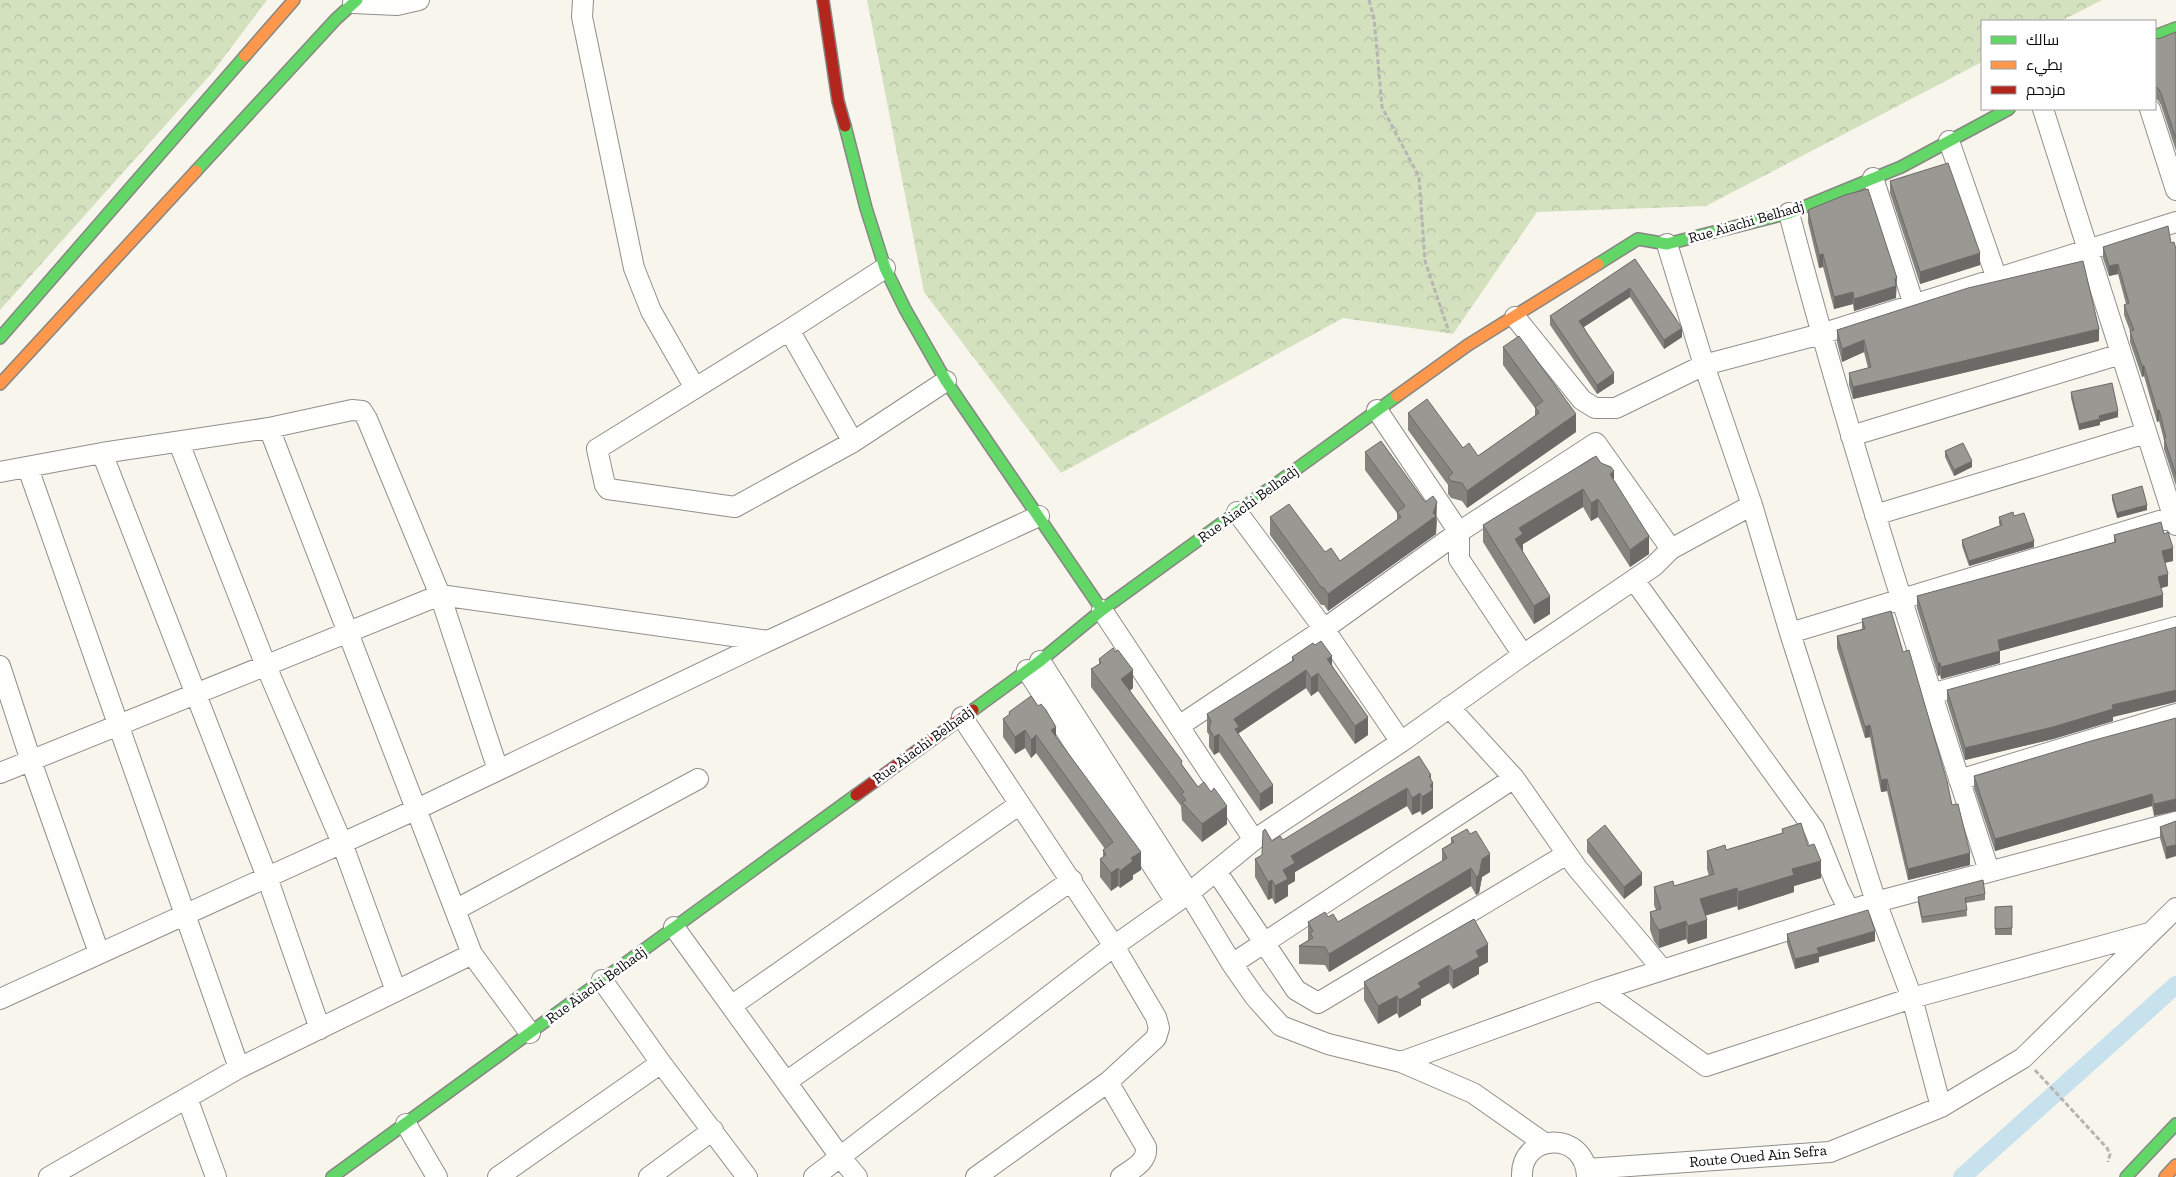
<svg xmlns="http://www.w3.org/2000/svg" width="2176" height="1177" font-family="'Zilla Slab',Cairo,serif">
<defs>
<pattern id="forest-crowns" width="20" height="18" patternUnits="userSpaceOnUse" patternTransform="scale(1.25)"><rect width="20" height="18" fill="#d3e1bf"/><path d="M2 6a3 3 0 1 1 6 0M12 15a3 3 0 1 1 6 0" fill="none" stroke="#b4c0a3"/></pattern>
</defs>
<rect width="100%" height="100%" fill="#f8f5ed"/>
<path fill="url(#forest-crowns)" d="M0 0H267L212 73 0 310Z
M867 0H2102L2061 21H1982V62L1706 206 1537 212 1453 334 1343 318 1061 473 924 292Z"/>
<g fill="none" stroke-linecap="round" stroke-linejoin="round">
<path stroke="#c8e2ed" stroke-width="18" d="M1962 1177 2176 985"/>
<g stroke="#918f8c" stroke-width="22">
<path id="street" d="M583 0 582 17 634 268 651 311 695 388
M353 3 397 5 419 0
M2043 109 2176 525
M2150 109 2176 190
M1949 141 1997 279
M1873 178 1914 305
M1789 213C1847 435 1918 653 1989 871
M1667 244 1704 365 1752 505 1790 633 1876 902 1912 998 1941 1107
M885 268 789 330 597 449 605 485 608 489 735 507 853 442 946 381
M1515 317 1582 400 1595 408H1616L1704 365 1821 334 2176 222
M789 330 853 442
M1377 410 1459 532 1596 443 1671 549
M269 428 472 954 530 1033
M1851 436 2121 354
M179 443 266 666 342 843 396 991
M102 453 267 877 320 1029
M28 468 239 1068
M0 472 102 453 269 428 352 410 362 411 367 419 440 595 498 770
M1875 515 2146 433
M1634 580 1814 829 1838 888 1849 910
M1102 610 1254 840
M1790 633 2176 516
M1040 661 1189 893 1232 964 1255 997 1281 1026 1328 1044 1401 1062 1473 1093 1544 1143
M0 666 31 761 99 953
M1027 670 1176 902
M1931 694 2176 627
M1449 707 1514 778 1577 868 1662 969
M962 717 1114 946 1156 1017 1159 1028 1156 1038 1108 1082 976 1177
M1179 726 1324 629 1237 512
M1401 742 1324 629 1459 532V559L1523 655
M0 773 440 595 768 641
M1959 780 2176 714
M1216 871 1296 990 1318 1003 1567 854
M455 910 698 779
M674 927 841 1158 857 1177
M1232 964 1514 778
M602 980 661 1063 747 1177
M1600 990 1706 1066 1912 998 2149 933
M0 999 417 809 768 641 1039 516
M731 1006 1020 804
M1401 1062 1600 990 1876 902 2176 822
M786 1082 1072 880
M1108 1082 1146 1147C1148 1162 1132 1169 1121 1177
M187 1098 216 1177
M406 1124 437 1177
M1587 1169 1830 1152 1941 1107 2023 1058 2176 908
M49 1177 239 1068 472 954
M498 1177 661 1063
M649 1177 713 1130
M814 1177 1114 946 1189 893 1254 840 1401 742 1523 655 1654 566 1671 549 1752 505
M1522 1177C1520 1132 1586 1130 1587 1177"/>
</g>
<g stroke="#878682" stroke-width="14">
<path id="fast" d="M2155 36 2176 28
M845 126 866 208 885 268 905 309 946 381 1102 610
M196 171 336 19 357 0
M1598 264 1638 239 1667 244 1789 213 1901 167 2009 109
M0 338 245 56
M973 710 1040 661 1102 610 1397 396
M332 1177 856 795
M2126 1177 2176 1124"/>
</g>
<g stroke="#878682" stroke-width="14">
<path id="slow" d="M245 56 294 0
M0 384 196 171
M1397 396 1468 345 1598 264
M2165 1177 2176 1165"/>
</g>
<g stroke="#878682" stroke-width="14">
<path id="jam" d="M823 0 838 101 845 126
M856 795 973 710"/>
</g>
<path stroke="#b6b5b4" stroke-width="3" stroke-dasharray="5 2.5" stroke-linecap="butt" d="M1369 0 1374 18 1382 107 1419 177 1425 261 1449 332
M2035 1070 2107 1148 2110 1154 2108 1162"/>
<use href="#street" stroke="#fefefc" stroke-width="20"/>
<use href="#fast" stroke="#63d668" stroke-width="11"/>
<use href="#slow" stroke="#ff974d" stroke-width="11"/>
<use href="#jam" stroke="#b3261e" stroke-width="11"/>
</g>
<path fill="#84837e" d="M2176 32V151L2161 105 2158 100 2155 99V39L2161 38Z
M1890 181 1980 265 1920 284 1890 193Z
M1808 210 1897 291H1896V298L1854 311 1853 304 1834 309 1823 267 1819 268 1808 222Z
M2171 243 2176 249V486L2164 449V440L2159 421 2157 422 2144 376 2142 377 2130 342V331L2124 315V305L2126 304 2118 274 2109 276 2103 258V247Z
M1635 259 1682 337 1664 349 1630 297 1584 327 1614 383 1597 394 1550 325V316Z
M1837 330 2099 341 1853 399 1849 385V373L1868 368 1864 352 1842 362 1837 342Z
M1503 347 1576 432 1467 508 1462 501 1451 498 1448 494V485L1408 430V413L1463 448 1478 456 1535 416V408L1503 365Z
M2071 392 2118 417 2100 422V425L2079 430 2071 398Z
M1945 451 1972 467 1954 476 1945 457Z
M1365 452 1437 520 1436 534 1328 611 1324 605H1321L1270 535V517L1325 552 1340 561 1397 520V513L1365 470Z
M1601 463 1614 481 1649 554 1630 567 1598 517 1591 521 1583 507 1523 544V552L1550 614 1534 624 1483 542V525Z
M2112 495 2147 510 2117 518 2112 500Z
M2014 516 2034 547 1969 566 1962 546V540L2000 526 1999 523V517Z
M2164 534 2173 561 2165 563 2168 586 2161 588 2163 607 2000 651V663L1941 679 1940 675 1938 676 1917 608V596L2114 542V535Z
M1862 619 1903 652 1952 805 1970 865 1908 880 1887 791 1881 792 1870 737 1865 738 1837 648V636L1862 629Z
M1292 657 1332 665 1368 735 1355 744 1318 691 1311 696 1306 688 1239 733V735L1273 803 1260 811 1219 752 1214 755 1209 747V735L1207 732V714L1292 661Z
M1099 659 1133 688 1130 691 1198 787 1227 824 1202 842 1182 820 1181 806 1091 687V669L1099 664Z
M1947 690 2113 717V721L2053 739 1965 760 1947 702Z
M1009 712 1056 737 1141 870 1133 875V879L1120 888 1118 886 1111 891 1100 877V859L1103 857V850L1105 849 1036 753 1031 758 1025 748 1015 754 1003 737V719L1009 715Z
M2176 718 2154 816 2152 806 1995 851 1974 788V776Z
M1431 779 1433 808 1422 815 1420 811 1412 815 1407 806 1295 872V881L1288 885V896L1275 904 1272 898 1268 900 1255 877V859L1262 855 1272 841 1283 840Z
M2176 821V856L2166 859 2160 838V827Z
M1782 829 1808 846 1821 878 1794 886V892L1738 910 1737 906 1705 916 1707 938 1688 944 1686 939 1659 948 1654 941 1650 930V912L1656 910 1654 905V887L1674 886 1709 876 1707 869V851L1726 850 1782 833Z
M1451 838 1490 872 1482 877 1479 893 1476 895 1471 886 1329 972 1325 965 1299 964V946L1308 940V922L1328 917 1338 922 1442 861V849L1451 843Z
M1587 840 1642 885 1624 899 1587 852Z
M1985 894V900L1966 903 1967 916 1922 923 1918 903V897Z
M2012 906V935H1995V907Z
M1474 919 1488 962 1479 967V974L1453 989 1449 983 1421 999V1005L1399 1018 1397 1013 1378 1024 1364 1000V982Z
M1787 934 1875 941 1819 957V962L1795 969 1787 943Z"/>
<path fill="#6c6a67" d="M1980 253V265L1920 284V272Z
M1823 254V267L1819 268V255Z
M2118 264V274L2109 276V266Z
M1897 278 1896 298 1854 311V299Z
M1630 288V297L1579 330V321Z
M1853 292V304L1834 309V297Z
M1682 328V337L1664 349V340Z
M2099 329V341L1853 399V387Z
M1864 340V352L1842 362V349Z
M2142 366H2144V376L2142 377Z
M1614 373V383L1597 394V385Z
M2159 410V421L2157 422V411Z
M2118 411V417L2100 422V425L2079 430V424L2099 416Z
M1576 414V432L1467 508V491Z
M1972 461V467L1954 476V470Z
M1614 471V489L1610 474Z
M1583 489V507L1523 544V552L1515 539 1519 528Z
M1598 499V517L1591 521V503Z
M1437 502 1436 534 1328 611V594L1433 513Z
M2147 505V510L2117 518V513Z
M1649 536V554L1630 567V550Z
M2034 541V547L1969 566V561Z
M2173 548V561L2162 563V551Z
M2168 574V586L2158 589V577Z
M2163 595V607L2000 651V663L1941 679V667L1998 640Z
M1550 596V614L1534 624V606Z
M1332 656V674L1327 659Z
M1938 663H1940V675L1938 676Z
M1133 670V688L1121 697V679Z
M1306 670V688L1239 733V744L1235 736 1234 719Z
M1318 673V691L1311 696V678Z
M2176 690V702L2113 717V721L2053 739 1965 760V748L2112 705Z
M1368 717V735L1355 744V726Z
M1870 725V737L1865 738V727Z
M1056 727V745L1051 730Z
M1025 730V748L1015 754V737Z
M1219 734V752L1214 755V737Z
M1036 735V753L1031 758V740Z
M1431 775V785L1433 783V808L1422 815V797L1429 776Z
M1887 779V791L1881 792V780Z
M1273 785V803L1260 811V794Z
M1407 788V806L1295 872V881L1288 885V896L1275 904V886L1291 856Z
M1420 793V811L1412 815V798Z
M2152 794V806L1995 851V839Z
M2176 799V811L2154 816V804Z
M1227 806V824L1202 842V824Z
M2176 845V856L2166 859V847Z
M1141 852V870L1133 875V879L1120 888V871L1131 858Z
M1970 853V865L1908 880V869Z
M1490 854V872L1482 877 1479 893 1476 895V877L1482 859Z
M1821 861V878L1794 886V892L1738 910V892L1792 869Z
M1118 868V886L1111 891V873Z
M1471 868V886L1329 972V954Z
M1642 873V885L1624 899V887Z
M1272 880V898L1268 900V882Z
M1737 888V906L1700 917V899Z
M1707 920V938L1688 944V926Z
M1686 921V939L1659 948V930Z
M1875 931V941L1819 957V962L1795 969V959L1817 948Z
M1488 944V962L1479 967V974L1453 989V971L1476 951Z
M1449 965V983L1421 999V1005L1399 1018V1000L1418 983Z
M1397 996V1013L1378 1024V1006Z"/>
<path fill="#9a9893" stroke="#6c6a67" d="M2176 32V139L2161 93 2158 88 2155 87V39L2161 38Z
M1948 163 1980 253 1920 272 1890 181Z
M1868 189 1897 278 1895 279 1896 286 1854 299 1853 292 1834 297 1823 254 1819 255 1808 210 1845 195Z
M2168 226 2171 243 2174 242 2176 249V475L2164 438H2166L2159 410 2157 411 2144 366H2142L2130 331 2134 330 2124 305 2129 303 2118 264 2109 266 2103 247Z
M1635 259 1682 328 1664 340 1630 288 1579 321 1614 373 1597 385 1550 316Z
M2083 261 2099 329 1853 387 1849 373 1871 367 1864 340 1842 349 1837 330 1968 288Z
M1519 336 1576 414 1467 491 1462 483 1451 481 1448 477 1453 473 1408 413 1427 399 1463 448 1469 443 1478 456 1539 413 1535 407 1543 401 1503 347Z
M2112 383 2118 411 2099 416 2100 419 2079 424 2071 392Z
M1381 441 1425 502 1433 496 1437 502 1433 513 1436 516 1328 594 1324 588 1321 587 1270 517 1289 504 1325 552 1331 548 1340 561 1401 517 1397 512 1405 506 1365 452Z
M1963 443 1972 461 1954 470 1945 451Z
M1596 456 1601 463 1611 467 1614 471 1610 474 1649 536 1630 550 1598 499 1591 503 1583 489 1519 528 1523 534 1515 539 1550 596 1534 606 1483 525Z
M2142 486 2147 505 2117 513 2112 495Z
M2013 512 2014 516 2024 513 2034 541 1969 561 1962 540 2002 525 1999 517Z
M2161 522 2164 534 2168 532 2173 548 2162 551 2168 574 2158 577 2163 595 1998 640 2000 651 1941 667 1940 663H1938L1917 596 2116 542 2114 535Z
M1891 611 1903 652 1909 650 1947 781 1952 805 1958 804 1970 853 1908 869 1887 779 1881 780 1870 725 1865 727 1837 636 1865 629 1862 619Z
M2176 627V690L2112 705 2113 709 2053 727 1965 748 1947 690Z
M1321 641 1332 656 1327 659 1368 717 1355 726 1318 673 1311 678 1306 670 1234 719 1239 727 1235 729 1273 785 1260 794 1219 734 1214 737 1209 729 1211 721 1207 714 1294 660 1292 657 1313 643 1315 645Z
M1113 648 1115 652 1118 650 1133 670 1121 679 1182 761 1181 764 1198 787 1204 782 1211 792 1214 788 1227 806 1202 824 1182 802 1186 800 1181 794 1184 792 1091 669 1101 663 1099 659Z
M1031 696 1038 706 1041 704 1046 710 1056 727 1051 730 1141 852 1131 858 1133 861 1120 871 1118 868 1111 873 1100 859 1106 855 1103 850 1113 842 1036 735 1031 740 1025 730 1015 737 1003 719 1010 714 1009 712Z
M2176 718V799L2154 804 2152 794 1995 839 1974 776 2091 741Z
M1419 756 1431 775 1429 776 1433 783 1430 785 1433 790 1422 797 1420 793 1412 798 1407 788 1291 856 1295 863 1283 870 1288 879 1275 886 1272 880 1268 882 1255 859 1262 855 1263 831 1265 829 1272 841 1280 836 1283 840Z
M2176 821V845L2166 847 2160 827Z
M1801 823 1808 846 1814 844 1821 861 1792 869 1794 875 1738 892 1737 888 1700 899 1707 920 1688 926 1686 921 1659 930 1654 923 1650 912 1661 909 1654 887 1673 881 1674 886 1714 874 1707 851 1725 845 1726 850 1783 833 1782 829Z
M1605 825 1642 873 1624 887 1587 840Z
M1467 829 1470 834 1476 831 1490 854 1482 859 1479 875 1476 877 1471 868 1329 954 1325 947 1299 946 1313 938 1310 933 1313 931 1308 922 1325 912 1328 917 1333 914 1338 922 1447 858 1442 849 1454 842 1451 838Z
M1983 880 1985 894 1965 898 1967 910 1922 917 1918 897Z
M2012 906V928L1995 929V907Z
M1868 910 1875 931 1817 948 1819 953 1795 959 1787 934Z
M1474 919 1488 944 1476 951 1479 957 1453 971 1449 965 1418 983 1421 987 1399 1000 1397 996 1378 1006 1364 982Z"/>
<g text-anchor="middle" stroke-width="5" stroke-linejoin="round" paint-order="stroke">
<g font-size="15" fill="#090909" stroke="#fff">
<text transform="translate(1746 222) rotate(-16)" y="5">Rue Aiachi Belhadj</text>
<text transform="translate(1248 504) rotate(-36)" y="5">Rue Aiachi Belhadj</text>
<text transform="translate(923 745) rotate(-36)" y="5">Rue Aiachi Belhadj</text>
<text transform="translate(596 985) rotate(-36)" y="5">Rue Aiachi Belhadj</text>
<text transform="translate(1758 1156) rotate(-5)" y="5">Route Oued Ain Sefra</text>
</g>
</g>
<rect x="1981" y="20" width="175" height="90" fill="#ffffff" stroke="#9d9d9d"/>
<rect x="1991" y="36" width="25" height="8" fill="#63d668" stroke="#9d9d9d"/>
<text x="2026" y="45" font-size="15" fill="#090909">سالك</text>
<rect x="1991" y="61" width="25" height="8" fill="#ff974d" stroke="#9d9d9d"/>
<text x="2026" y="70" font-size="15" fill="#090909">بطيء</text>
<rect x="1991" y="86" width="25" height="8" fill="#b3261e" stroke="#9d9d9d"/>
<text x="2026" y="95" font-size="15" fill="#090909">مزدحم</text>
</svg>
